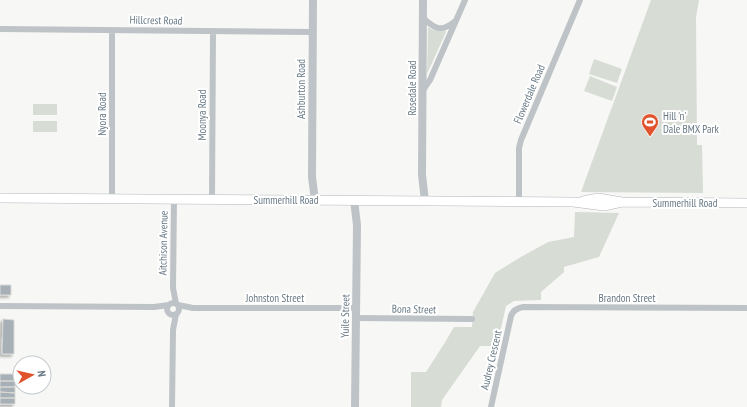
<svg xmlns="http://www.w3.org/2000/svg" width="747" height="407" font-family="'PT Sans Narrow',sans-serif">
<defs>
<filter id="shadow"><feDropShadow dx="-2.5" dy="2.5" stdDeviation="1" flood-color="#0004"/></filter>
</defs>
<rect width="100%" height="100%" fill="#f7f7f5"/>
<path fill="#d7dcd4" d="M651 0H699L696 17 697 145H702L703 193 581 192Z
M428 27C434 31 439 32 446 31V32L427 74Z
M594 59 622 69 617 83 589 74Z
M590 76 617 87 612 101 584 91Z
M33 104H57V115H33Z
M33 121H57V132H33Z
M575 212 619 213 599 257 564 267V272L541 292V300L514 301 506 306 497 346H480L442 400 441 407H411V372H426L444 344 454 327H472L473 312 495 273 519 258 548 242 574 237Z"/>
<path fill="#a7b0b6" stroke="#d9d9d7" filter="url(#shadow)" d="M0 285H11V295H0Z
M3 319 14 320V354H2Z
M0 374H15V381H0Z
M0 381H15V387H0Z
M0 387H15V393L0 392Z
M0 392 15 393V398H0Z
M0 398H15V404H0Z"/>
<g fill="none" stroke-linecap="round" stroke-linejoin="round">
<g stroke="#b1b7bb" stroke-width="10">
<path id="secondary" d="M0 198 573 202 604 206 622 202
M583 201 598 198 622 202 747 203"/>
</g>
<path stroke="#bec3c7" stroke-width="6" d="M423 18C434 28 441 33 454 22
M0 29 312 32
M423 90 430 80 465 0
M112 199V30
M174 199 173 288 176 303
M212 200 213 31
M519 202V148L521 140 580 0
M167 309a6 6 0 1 1 12 0a6 6 0 1 1-12 0Z
M178 305 193 308H356
M0 306 154 307 169 305
M356 318 472 319
M172 407 173 330 176 314
M491 407 511 316C513 310 517 308 523 307L747 308"/>
<path stroke="#bec3c7" stroke-width="8" d="M313 0 312 177 315 200
M423 0 422 175 425 201
M354 200 357 225 355 407"/>
<use href="#secondary" stroke="#fff" stroke-width="9"/>
</g>
<defs>
<g id="stadium-pin" transform="scale(0.9)"><path d="M0 17L-7.5 6A9.5 9.5 0 1 1 7.5 6Z" fill="#e0532c" stroke="#fff"/><path d="M0-5a6.5 5 0 1 0 0 10a6.5 5 0 1 0 0-10ZM-3.5-1.8h7v3.6h-7Z" fill="#fff"/></g>
</defs>
<g fill-rule="evenodd">
<use href="#stadium-pin" x="650" y="122"/>
</g>
<g text-anchor="middle" stroke-width="4" stroke-linejoin="round" paint-order="stroke">
<g font-size="11" fill="#677885" stroke="#fff">
<text transform="translate(156 20) rotate(1)" y="4">Hillcrest Road</text>
<text transform="translate(412 88) rotate(-90)" y="4">Rosedale Road</text>
<text transform="translate(301 89) rotate(-90)" y="4">Ashburton Road</text>
<text transform="translate(529 94) rotate(-67)" y="4">Flowerdale Road</text>
<text transform="translate(102 114) rotate(-90)" y="4">Nyora Road</text>
<text transform="translate(202 115) rotate(-90)" y="4">Moonya Road</text>
<text x="286" y="204">Summerhill Road</text>
<text x="685" y="207">Summerhill Road</text>
<text transform="translate(163 243) rotate(-89)" y="4">Aitchison Avenue</text>
<text x="275" y="302">Johnston Street</text>
<text x="627" y="302">Brandon Street</text>
<text transform="translate(414 309) rotate(1)" y="4">Bona Street</text>
<text transform="translate(345 316) rotate(-89)" y="4">Yuile Street</text>
<text transform="translate(491 360) rotate(-77)" y="4">Audrey Crescent</text>
</g>
<g font-size="11" fill="#677885" stroke="#fff" text-anchor="start">
<text x="663" y="120">Hill 'n'<tspan x="663" dy="13">Dale BMX Park</tspan></text>
</g>
</g>
<g transform="translate(32 375) rotate(82)"><circle r="19" fill="#ffffff" stroke="#c2c9ce"/>
<path d="M0-3L7 15L0 10L-7 15Z" fill="#e0532c"/>
<text y="-6" font-size="11" font-weight="bold" text-anchor="middle" fill="#677885">N</text>
</g>
</svg>
